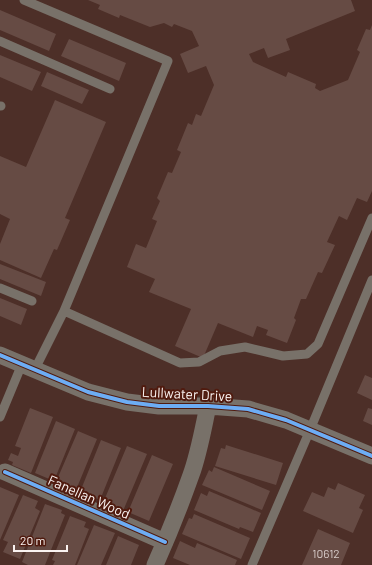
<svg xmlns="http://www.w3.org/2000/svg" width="372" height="565" font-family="Barlow,sans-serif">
<rect width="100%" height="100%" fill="#4d2f28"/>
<path fill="#664b44" d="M88 0H351L355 11 286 39 290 50 268 58 264 48 249 54 253 62 286 77 288 72 316 84 315 88 320 91 348 80 360 52 357 50 366 29 370 30 372 25V191L367 202 357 198 347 220 339 216 327 242 335 245 322 273 318 272 306 299H301L294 318 296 320 287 343 266 335 268 330 257 326 253 337 218 323 203 358 175 346 191 309 149 292 155 279 127 267 136 244 146 248 157 221 152 219 160 201 157 198 168 172 172 173 181 152 177 150 188 123 192 125 196 114 201 116 214 85 206 66 188 73 180 54 199 46 192 31 174 24 172 27 164 23 150 27 120 15 119 18 98 9 100 5Z
M0 10 56 34 49 51 0 30Z
M69 39 126 63 119 81 61 56Z
M0 55 41 72 32 91 0 77Z
M47 72 89 90 82 104 41 86Z
M55 100 106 122 65 218 70 220 57 250 54 249 41 278 0 260V244L10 219 0 214V156L26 167Z
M0 264 46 282 41 296 0 279Z
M0 298 27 309 21 325 0 316Z
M365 375 372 378V400L357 393Z
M30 408 53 417 31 473 12 465 13 462 8 460 11 453 18 456 21 448 15 446Z
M368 408 372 409V425L363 421Z
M56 421 75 429 54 481 35 473Z
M78 431 97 439 76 490 56 482Z
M101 440 121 448 100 500 80 492Z
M226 445 283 463 276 485 215 466 221 448 225 449Z
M127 446 147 454 123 511 103 503Z
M152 455 173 464 149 521 128 512Z
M214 467 270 491 262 510 202 485 209 470 212 472Z
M338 483 365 495 359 508 363 510 353 533 303 511 312 492 324 497 328 487 335 490Z
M0 487 19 495 0 540Z
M209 491 261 513 253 532 240 527 239 529 194 510 201 493 207 496Z
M23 495 38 501 35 508 40 511 20 559 3 552 8 542 3 540Z
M45 504 62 510 61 513 65 515 45 565H28L22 562Z
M194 514 250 538 241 559 182 534 189 518 192 519Z
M70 516 86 522 84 527 89 529 75 565H53L55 561 52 560Z
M94 525 115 533 101 565H77Z
M318 529 350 543 341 565H302Z
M118 536 139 545 131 565H106Z
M180 541 195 548 197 543 237 560 235 565H190L173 558Z"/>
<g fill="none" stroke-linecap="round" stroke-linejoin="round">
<path stroke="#787169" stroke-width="9" d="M24 0 168 61 64 311 35 369
M0 41 110 89
M0 106H1
M0 288 32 301
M64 311 180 363 199 362 220 351 245 347 283 356 307 354 318 344 372 218
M0 417 22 364
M252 565 310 430 372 280"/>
<path stroke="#787169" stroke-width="17" d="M0 355 88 392 127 402 159 406H208L248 409 286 420 372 456
M5 472 165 542
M155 565C168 536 180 506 191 475 199 453 203 429 208 406"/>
<g stroke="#501b0f" stroke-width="6">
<path id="cycleway" d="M0 355 88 392 127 402 159 406H208L248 409 286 420 372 456
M5 472 165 542"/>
</g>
<use href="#cycleway" stroke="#6dadf4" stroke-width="4"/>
</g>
<g text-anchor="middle" stroke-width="4" stroke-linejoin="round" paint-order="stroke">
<g font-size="12" fill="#d5c9c6">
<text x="326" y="558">10612</text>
</g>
<g font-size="14" fill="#faf3f1" stroke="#501b0f">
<text transform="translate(187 394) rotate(3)" y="5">Lullwater Drive</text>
<text transform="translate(89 497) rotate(24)" y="5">Fanellan Wood</text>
</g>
</g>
<path d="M14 545v6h53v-6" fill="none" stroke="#faf3f1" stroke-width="2"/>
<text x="20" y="545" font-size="12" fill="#faf3f1" stroke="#501b0f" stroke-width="3" paint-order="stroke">20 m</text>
</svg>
